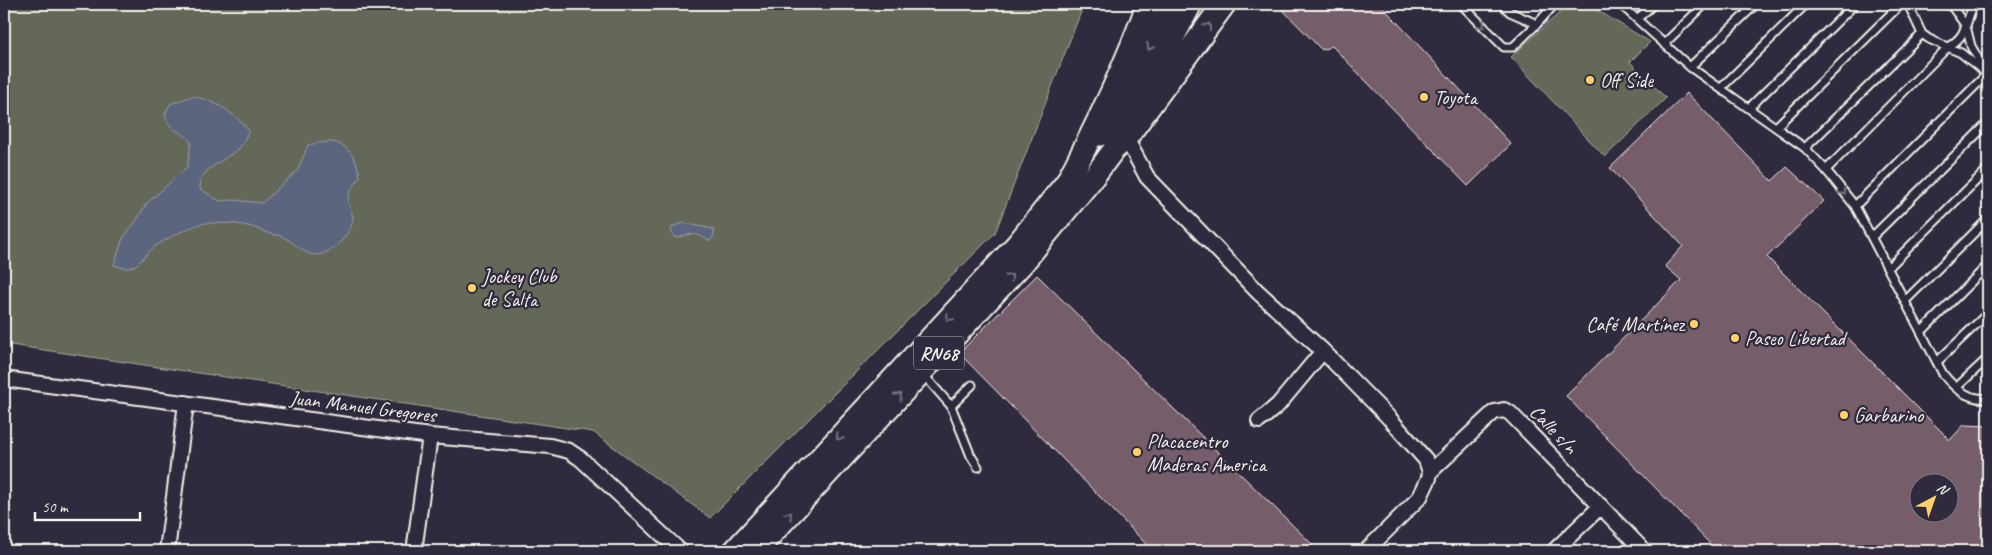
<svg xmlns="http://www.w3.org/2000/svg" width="1992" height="555" font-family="Caveat,sans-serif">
<rect width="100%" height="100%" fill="#2f2a3d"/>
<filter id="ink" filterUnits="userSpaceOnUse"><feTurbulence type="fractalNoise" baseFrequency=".02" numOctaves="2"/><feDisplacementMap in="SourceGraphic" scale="10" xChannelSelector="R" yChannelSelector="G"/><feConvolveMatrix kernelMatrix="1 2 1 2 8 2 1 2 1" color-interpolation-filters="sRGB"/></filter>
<g filter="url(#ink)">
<path fill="#646759" stroke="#acaca0" d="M4 4H1084L995 233 710 518 593 432 4 344Z
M1569 4H1587L1650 42 1630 62 1666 98 1605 157 1511 57Z"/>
<path fill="#5c657e" stroke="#999da8" d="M192 96C218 102 232 111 249 131L240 148 208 170 201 178 200 189 220 201 234 200 262 203 298 170 308 145C314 144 321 142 328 142 347 141 358 160 360 177 355 184 349 191 348 200 348 207 353 212 353 218 352 232 335 251 321 254 307 259 294 241 281 236 278 235 276 235 274 235 265 233 257 228 248 226 236 223 219 223 206 223 194 224 161 241 152 249 138 261 136 274 114 265L123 238 137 220 146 204 187 167 191 143C184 129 169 134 165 114L170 104Z
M683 223 713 229 714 231 713 238 709 241C693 230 691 235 675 238L671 231 672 227Z"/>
<path fill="#755d69" stroke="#f4f1e8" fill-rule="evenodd" d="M1277 4H1380L1511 144 1468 186 1332 46 1322 50Z
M1687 93 1772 181 1787 167 1824 201 1767 257 1950 440 1964 425 1988 426V551H1717L1566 396 1681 280 1665 266 1683 246 1610 168ZM1920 482H1950V512H1920Z
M1037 275 1319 551H1153L959 353Z"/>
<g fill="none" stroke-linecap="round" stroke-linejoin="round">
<g stroke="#f4f1e8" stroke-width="11">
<path id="service" d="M1461 4 1504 47H1513L1537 24 1555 4
M1502 4 1510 12 1537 24
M1620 4 1690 67 1805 148 1826 170 1855 206 1943 374C1954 388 1969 401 1988 398
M1950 4 1966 26 1971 46 1984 69
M1637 19 1654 4
M1664 44 1705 4
M1690 67 1756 4
M1721 88 1806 4
M1749 108 1855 4
M1776 127 1901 4
M1805 148 1922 34
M1826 170 1948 47C1969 34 1964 24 1974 4
M1855 206 1987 74 1961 53 1929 39 1922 34 1908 4
M1872 237 1988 123
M1888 268 1988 169
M1905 301 1988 219
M1921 332 1988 265
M1937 362 1988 313
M923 374 951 406 971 456 978 467
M1956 388 1988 358
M951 406 972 385"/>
</g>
<g stroke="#f4f1e8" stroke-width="18">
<path id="minor" d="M1126 138 1147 177 1258 292 1323 351 1390 419 1426 460 1430 472 1429 478 1420 497 1366 551
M4 379 430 436 550 446 569 451 581 459 680 551
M1259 421 1278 405 1323 351
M1430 472 1494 412 1504 410 1510 413 1644 551
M167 551 186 403
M414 551 430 436
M1554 551 1601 506"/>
</g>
<g stroke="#f4f1e8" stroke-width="25">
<path id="primary" d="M1100 135 1124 97 1172 4
M734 551 1017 244 1073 174
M756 551 1023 263 1092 179 1115 148 1191 4"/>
</g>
<g stroke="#f4f1e8" stroke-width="26">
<path id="trunk" d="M1115 148 1126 138 1224 4
M1063 190C1096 128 1125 69 1148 4"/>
</g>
<use href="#service" stroke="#2f2a3d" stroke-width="7"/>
<use href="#minor" stroke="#2f2a3d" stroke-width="14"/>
<use href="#primary" stroke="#2f2a3d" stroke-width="21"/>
<use href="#trunk" stroke="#2f2a3d" stroke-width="22"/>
</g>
<defs><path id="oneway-chevron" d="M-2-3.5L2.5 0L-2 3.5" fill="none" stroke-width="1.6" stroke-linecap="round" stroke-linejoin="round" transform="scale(1.25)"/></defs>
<g stroke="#747079">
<use href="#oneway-chevron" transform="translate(1482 25) rotate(45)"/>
<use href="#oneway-chevron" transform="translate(1208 26) rotate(-54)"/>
<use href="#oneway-chevron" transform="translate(1150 47) rotate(118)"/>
<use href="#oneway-chevron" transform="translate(1843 192) rotate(52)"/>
<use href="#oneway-chevron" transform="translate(1010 277) rotate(-47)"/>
<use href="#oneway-chevron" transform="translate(949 318) rotate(133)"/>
<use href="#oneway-chevron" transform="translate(899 396) rotate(-47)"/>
<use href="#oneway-chevron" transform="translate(839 437) rotate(133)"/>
<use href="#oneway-chevron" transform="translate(789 515) rotate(-47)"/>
</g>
</g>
<g fill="#ffd166" stroke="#2f2a3d" stroke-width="2">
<circle cx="1590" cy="80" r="5"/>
<circle cx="1424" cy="97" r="5"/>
<circle cx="472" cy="288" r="5"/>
<circle cx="1694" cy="324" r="5"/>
<circle cx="1735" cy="338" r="5"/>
<circle cx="1844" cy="415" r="5"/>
<circle cx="1137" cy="452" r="5"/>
</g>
<g text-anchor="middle" stroke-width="4.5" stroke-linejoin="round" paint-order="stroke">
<rect fill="#2f2a3d" stroke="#b9b5b5" stroke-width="1" x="914" y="336.5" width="50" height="33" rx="4"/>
<g font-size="19" font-weight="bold" fill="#f4f1e8">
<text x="939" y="360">RN68</text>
</g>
<g font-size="20" fill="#f4f1e8" stroke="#2f2a3d" text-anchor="start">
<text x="1600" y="87">Off Side</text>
<text x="1434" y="104">Toyota</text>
<text x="482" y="283">Jockey Club<tspan x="482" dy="23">de Salta</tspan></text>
<text x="1684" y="331" text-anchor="end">Café Martínez</text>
<text x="1745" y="345">Paseo Libertad</text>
<text x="1854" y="422">Garbarino</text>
<text x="1147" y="448">Placacentro<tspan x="1147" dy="23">Maderas America</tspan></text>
</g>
<g font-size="20" fill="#f4f1e8" stroke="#2f2a3d">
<text transform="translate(363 406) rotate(7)" y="7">Juan Manuel Gregores</text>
<text transform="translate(1554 429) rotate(46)" y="7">Calle s/n</text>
</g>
</g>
<rect width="1992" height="555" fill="none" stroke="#2f2a3d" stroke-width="20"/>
<rect x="10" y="10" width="1972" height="535" fill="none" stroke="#f4f1e8" stroke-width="2" filter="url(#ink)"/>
<g transform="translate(1934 498) rotate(41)"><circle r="24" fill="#2f2a3d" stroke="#7e7a81"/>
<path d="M0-4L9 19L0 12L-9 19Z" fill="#ffd166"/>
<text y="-8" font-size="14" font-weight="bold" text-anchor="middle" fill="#f4f1e8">N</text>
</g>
<path d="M35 512v8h105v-8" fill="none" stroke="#f4f1e8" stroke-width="2.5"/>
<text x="42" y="512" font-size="15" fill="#f4f1e8" stroke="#2f2a3d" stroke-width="4" paint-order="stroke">50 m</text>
</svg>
